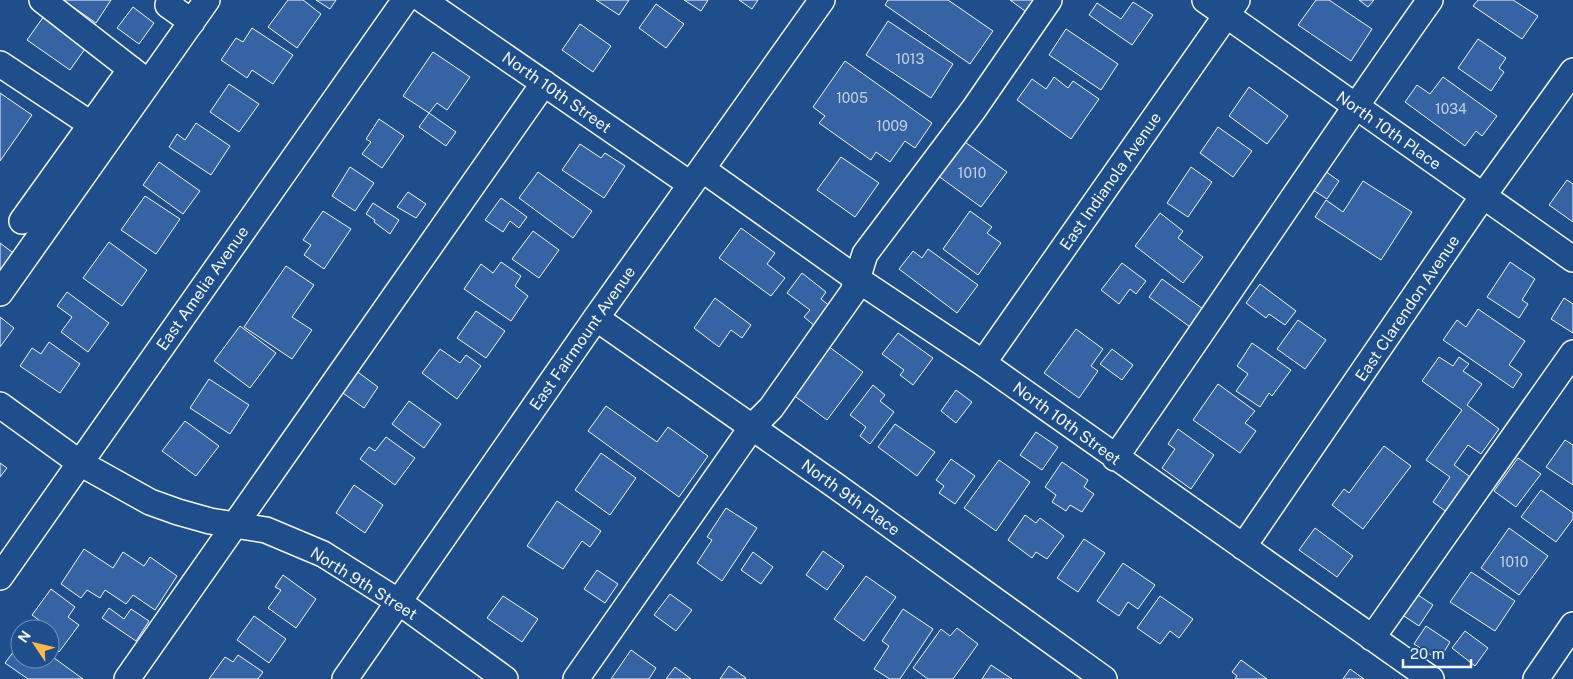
<svg xmlns="http://www.w3.org/2000/svg" width="1573" height="679" font-family="'Public Sans',sans-serif">
<rect width="100%" height="100%" fill="#1f4e8c"/>
<path fill="#3563a3" stroke="#f2f6ff" d="M63 0H111L96 23Z
M288 0H303L321 14 297 48 268 27Z
M316 0H336L330 9Z
M596 0H629L619 15Z
M684 0H708L701 11Z
M739 0H758L752 9Z
M888 0H948L993 31 970 64 885 5Z
M1010 0H1034L1025 11Z
M1316 0H1329L1372 29 1351 61 1298 25Z
M1359 0H1374L1368 7Z
M1478 0H1513L1538 16 1522 39 1473 6Z
M1133 2 1153 15 1132 45 1089 15 1097 3 1121 19Z
M656 4 684 24 666 48 639 28Z
M133 7 154 23 139 44 117 28Z
M44 16 87 46 70 70 27 40Z
M888 21 953 64 931 98 866 55Z
M580 24 611 46 593 72 562 50Z
M252 28 293 55 273 84 252 70 247 78 221 60 236 38 243 42Z
M1066 29 1118 64 1101 90 1049 55Z
M1478 39 1506 58 1499 68 1504 72 1491 91 1458 68Z
M433 52 470 77 447 110 437 103 429 113 403 96Z
M845 61 932 123 915 148 905 141 890 162 876 152 871 160 819 123 825 116 813 107Z
M1054 77 1068 88 1073 81 1099 99 1071 139 1017 100 1032 79 1046 89Z
M1443 77 1497 116 1482 136 1476 131 1465 146 1405 102 1417 85 1430 94Z
M229 84 259 104 239 132 210 112Z
M1249 87 1288 116 1267 144 1229 116Z
M0 93 32 115 0 161Z
M429 113 456 132 446 146 419 127Z
M379 119 404 136 382 168 362 154 371 142 366 139Z
M196 123 230 146 211 175 169 147 177 134 185 140Z
M1218 127 1252 151 1233 177 1200 153Z
M962 140 1007 172 981 207 937 175Z
M580 144 601 158 605 153 625 166 604 198 562 170Z
M841 157 879 183 855 217 817 190Z
M159 162 200 191 183 214 143 185Z
M350 167 374 183 355 211 332 196Z
M1191 167 1212 182 1188 217 1167 203Z
M1325 171 1339 181 1327 199 1313 190Z
M538 172 592 211 573 238 519 198Z
M1567 180 1573 184V222L1549 205Z
M1363 181 1412 212 1381 260 1315 217 1326 200 1343 212Z
M408 192 426 204 416 218 397 207Z
M145 196 180 219 156 254 121 230Z
M501 198 527 217 519 228 510 221 503 232 485 220Z
M373 203 399 220 390 234 374 222 375 220 366 214Z
M323 211 351 229 324 269 304 255 311 245 303 240Z
M970 211 992 227 987 233 1001 243 978 275 943 249Z
M1160 213 1183 231 1178 238 1203 257 1183 283 1135 246Z
M741 228 775 253 767 264 785 278 771 296 719 258Z
M533 231 559 250 539 278 512 259Z
M109 242 147 270 122 306 83 278Z
M0 243 16 255 0 278Z
M928 249 978 285 957 313 899 269 913 251 922 258Z
M501 262 521 276 515 286 528 296 511 321 464 289 481 264 493 273Z
M1510 262 1535 279 1522 300 1528 304 1519 318 1487 297Z
M1122 263 1146 281 1136 294 1130 289 1119 304 1101 290Z
M286 266 314 285 292 317 312 330 292 359 244 327Z
M802 273 826 292 821 299 831 307 816 327 804 317 810 310 787 293Z
M1162 279 1203 309 1190 327 1149 297Z
M1260 284 1296 311 1285 325 1269 314 1266 318 1246 303Z
M67 292 109 323 88 352 61 332 72 317 57 306Z
M715 298 751 325 742 338 731 330 719 347 694 328Z
M1564 298 1573 304V333L1551 319Z
M1478 309 1525 341 1509 365 1522 374 1513 388 1443 340 1457 320 1466 327Z
M476 311 505 331 486 358 457 338Z
M0 317 14 328 0 347Z
M1298 320 1326 340 1305 369 1277 349Z
M240 326 276 353 250 388 214 361Z
M1076 329 1103 349 1091 366 1098 371 1079 398 1044 373Z
M898 333 933 358 913 385 900 375 904 370 882 354Z
M49 342 80 364 60 393 20 366 32 348 41 354Z
M1252 343 1291 370 1272 396 1269 393 1260 407 1236 391 1248 374 1237 366Z
M828 346 863 372 827 420 792 394Z
M440 349 460 363 466 355 481 366 457 399 422 373Z
M1112 349 1133 365 1122 380 1100 364Z
M1439 357 1453 366 1459 357 1469 364 1463 371 1482 384 1467 405 1499 429 1481 454 1468 445 1454 465 1473 479 1448 513 1433 502 1450 477 1426 460 1462 410 1422 381Z
M355 370 378 387 364 408 340 391Z
M209 379 249 405 230 434 190 408Z
M1218 384 1255 411 1245 423 1256 431 1240 453 1193 420Z
M873 385 885 395 880 401 894 412 870 444 860 436 866 427 850 415Z
M956 390 972 402 956 423 941 411Z
M409 401 441 424 424 448 392 424Z
M606 406 657 442 668 427 708 456 679 497 588 431Z
M185 421 219 446 196 476 162 451Z
M895 424 935 452 917 476 878 447Z
M1178 429 1214 455 1191 489 1162 468 1175 449 1168 444Z
M1036 432 1058 447 1042 470 1020 455Z
M386 437 415 458 395 485 360 459 369 447 375 451Z
M1565 440 1573 445V485L1546 467Z
M1384 446 1411 466 1363 529 1332 505 1344 489 1349 493Z
M601 453 636 478 610 515 575 490Z
M1518 458 1541 474 1516 507 1494 491Z
M951 459 975 476 955 504 939 493 944 486 936 480Z
M999 460 1030 482 996 531 964 508Z
M1062 462 1088 480 1084 487 1094 494 1082 512 1070 505 1066 511 1052 502 1056 495 1045 487Z
M0 463 7 468 0 477Z
M354 485 383 505 365 533 336 513Z
M1541 490 1573 513V519L1556 542 1521 517Z
M557 501 601 531 590 547 582 541 563 569 527 546Z
M726 508 757 528 722 581 697 563 712 540 707 537Z
M1025 515 1036 523 1040 518 1064 536 1047 559 1036 552 1032 558 1008 540Z
M1315 528 1353 556 1337 577 1299 550Z
M1509 528 1548 556 1519 595 1481 568Z
M1084 539 1105 553 1078 592 1057 578Z
M84 549 113 568 123 552 144 566 150 557 177 576 155 610 133 595 126 604 105 590 100 598 87 590 81 598 61 584Z
M823 551 844 566 827 590 806 575Z
M753 552 773 567 761 584 741 570Z
M1123 563 1155 585 1138 609 1128 602 1119 616 1097 601Z
M597 570 618 584 605 603 584 589Z
M1471 572 1515 601 1495 631 1450 602Z
M283 575 316 599 296 628 268 608 281 590 275 587Z
M866 576 896 597 864 641 834 619Z
M51 589 75 607 68 617 79 625 59 652 50 645 51 629 32 615Z
M1415 593 1433 605 1419 626 1401 614Z
M670 594 692 610 676 631 654 615Z
M503 596 538 619 522 642 487 618Z
M1160 596 1193 619 1179 638 1170 631 1160 644 1137 628Z
M109 608 124 619 131 609 149 621 136 641 102 618Z
M903 609 933 629 900 679H890L874 669 889 646 882 641Z
M254 616 286 639 269 663 237 640Z
M1426 626 1450 642 1439 660 1414 644Z
M957 628 978 644 953 679H928L913 668 941 629 950 636Z
M1465 631 1488 648 1475 666 1452 648Z
M20 643V659H50V655L83 679H28L5 663Z
M631 650 656 668 649 679H611Z
M238 655 263 672 258 679H209L225 657 233 662Z
M1241 660 1267 679H1235L1237 676 1232 672Z
M991 665 1012 679H982Z
M729 666 746 678 745 679H720Z
M675 667 691 679H666Z
M1350 669 1364 679H1343Z"/>
<g fill="none" stroke-linecap="round" stroke-linejoin="round">
<g stroke="#f2f6ff" stroke-width="28">
<path id="minor" d="M42 0 145 80
M171 0 168 5 192 22
M423 0 690 184
M1205 0 1573 259
M0 64 104 133
M702 169 857 279 983 363 1431 679
M22 221 131 69
M0 293 207 0
M596 318 836 486 1104 679
M983 363 1237 0
M0 405 80 463 150 502 178 512 210 521 266 530 323 554 399 602 505 679
M1115 458C1221 306 1323 151 1430 0
M1243 547 1483 196 1573 71
M0 577 405 0
M1372 638 1573 353
M127 679 544 83
M345 679 596 318 822 0
M576 679 752 427 771 408 853 292 865 254 974 109 1049 0
M1536 679 1573 625"/>
</g>
<use href="#minor" stroke="#1f4e8c" stroke-width="25"/>
</g>
<g text-anchor="middle" stroke-width="4" stroke-linejoin="round" paint-order="stroke">
<g font-size="14" fill="#c3d1e8">
<text x="910" y="64">1013</text>
<text x="852" y="103">1005</text>
<text x="1451" y="114">1034</text>
<text x="892" y="131">1009</text>
<text x="972" y="178">1010</text>
<text x="1514" y="567">1010</text>
</g>
<g font-size="16" fill="#f2f6ff" stroke="#1f4e8c">
<text transform="translate(557 92) rotate(35)" y="6">North 10th Street</text>
<text transform="translate(1389 130) rotate(35)" y="6">North 10th Place</text>
<text transform="translate(1110 181) rotate(-55)" y="6">East Indianola Avenue</text>
<text transform="translate(202 288) rotate(-55)" y="6">East Amelia Avenue</text>
<text transform="translate(1407 308) rotate(-56)" y="6">East Clarendon Avenue</text>
<text transform="translate(582 338) rotate(-55)" y="6">East Fairmount Avenue</text>
<text transform="translate(1067 423) rotate(36)" y="6">North 10th Street</text>
<text transform="translate(851 497) rotate(36)" y="6">North 9th Place</text>
<text transform="translate(364 583) rotate(32)" y="6">North 9th Street</text>
</g>
</g>
<g transform="translate(35 644) rotate(305)"><circle r="24" fill="#1f4e8c" stroke="#7391ba"/>
<path d="M0-4L9 19L0 12L-9 19Z" fill="#ffb74d"/>
<text y="-8" font-size="14" font-weight="bold" text-anchor="middle" fill="#f2f6ff">N</text>
</g>
<path d="M1403 659v8h68v-8" fill="none" stroke="#f2f6ff" stroke-width="2.5"/>
<text x="1410" y="659" font-size="15" fill="#f2f6ff" stroke="#1f4e8c" stroke-width="4" paint-order="stroke">20 m</text>
</svg>
